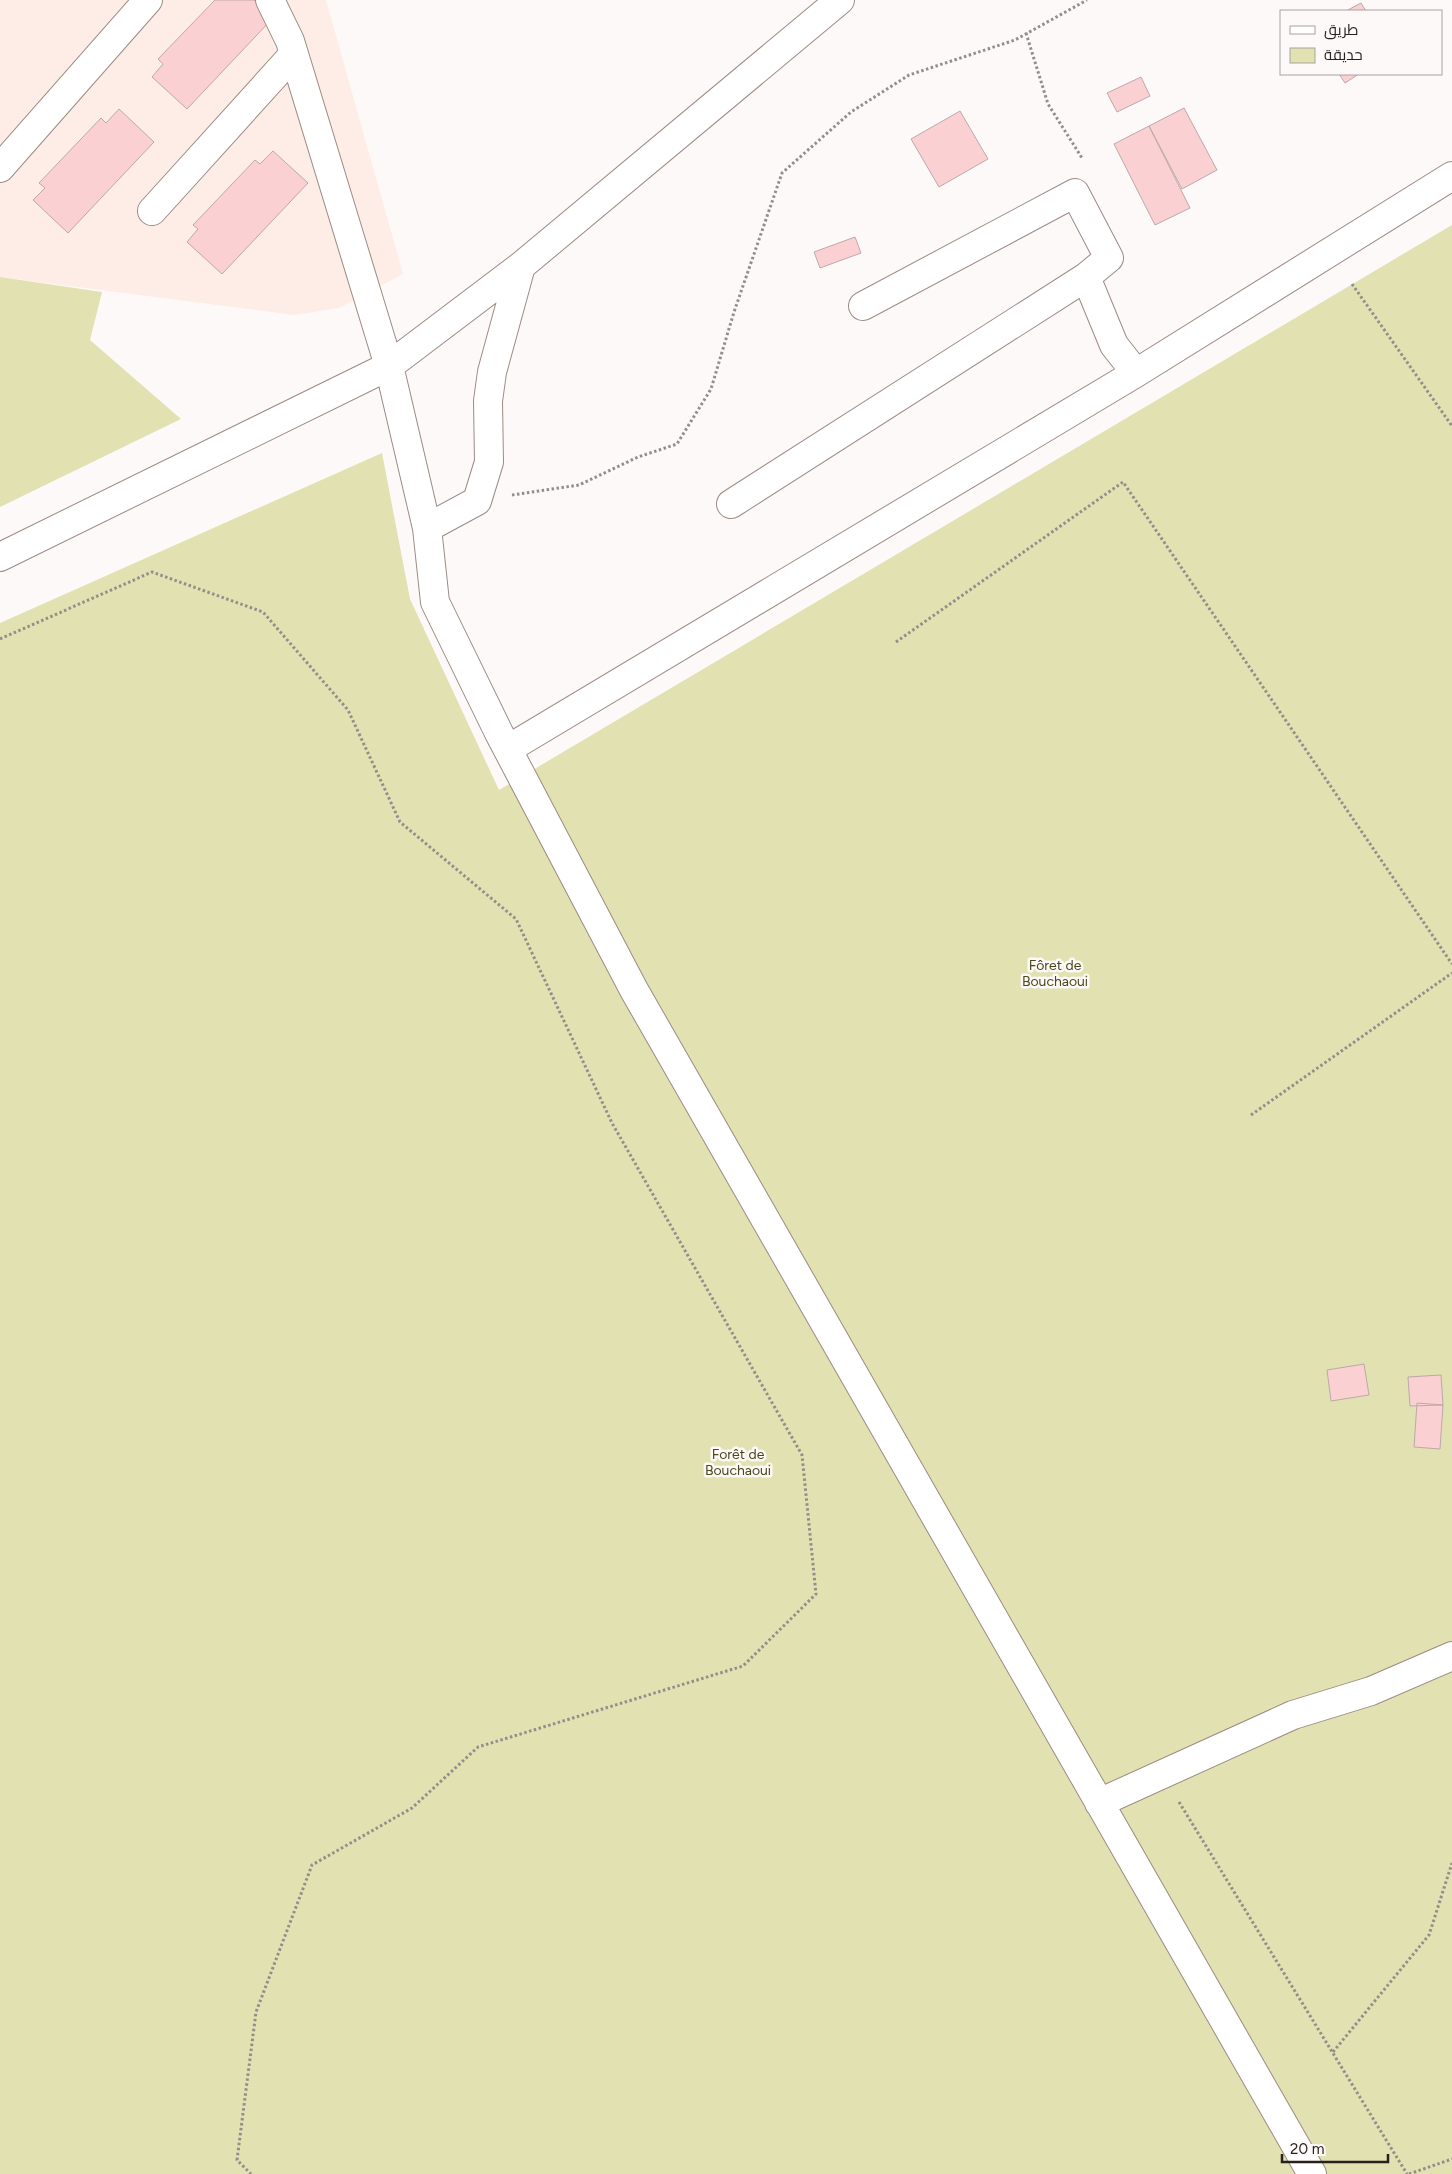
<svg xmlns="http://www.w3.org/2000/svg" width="1452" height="2174" font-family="Figtree,Cairo,sans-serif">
<rect width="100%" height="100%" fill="#fdf9f8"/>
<path fill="#fdede6" d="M0 0H326L403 274 339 308 294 315 0 277Z"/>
<path fill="#e1e1b1" d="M1452 225V2174H0V623L382 453 410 599 499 790Z
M0 277 102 292 90 340 181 419 0 507Z"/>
<path fill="#fad0d2" stroke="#bda9aa" d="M215 0H254L273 18 187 109 152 77 163 64 158 59Z
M1361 3 1366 11H1346Z
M1339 74H1359L1345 83Z
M1141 77 1150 96 1117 112 1107 93Z
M1184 108 1217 170 1182 189 1149 126Z
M119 109 154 142 68 233 33 200 45 188 39 183 101 118 106 123Z
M960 111 988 159 939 187 911 139Z
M1149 126 1190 208 1155 225 1114 144Z
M273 151 308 183 222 274 187 242 198 229 193 225 255 160 260 164Z
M855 237 861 253 820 268 814 252Z
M1364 1364 1369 1395 1331 1401 1327 1370Z
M1441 1375 1443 1405 1410 1406 1408 1377Z
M1417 1403 1443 1405 1440 1449 1414 1447Z"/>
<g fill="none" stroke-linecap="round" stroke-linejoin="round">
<g stroke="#9c8b84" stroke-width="30">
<path id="minor" d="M270 0 290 41 389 366 427 528 435 602 499 733 634 990 1312 2174
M0 168 148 0
M152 211 294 54
M863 306 1075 193 1109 258 1086 277 1114 345 1136 373
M731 504 1086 277
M427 528 477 501 489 462 488 401 492 372 521 266
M0 557 389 366 521 266 840 0
M508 749 1136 373 1452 176
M1099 1803 1293 1715 1371 1691 1452 1656"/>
</g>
<path stroke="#938e8c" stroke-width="3" stroke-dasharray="2.5 2.5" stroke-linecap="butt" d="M1026 33 1048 104 1082 158
M1352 284 1452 426
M512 495 579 485 638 457 677 444 711 389 734 312 782 173 851 112 909 75 1015 40 1087 0
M0 639 152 572 263 612 348 710 400 822 516 919 612 1123 802 1455 816 1594 743 1666 478 1747 412 1808 312 1865 256 2012 237 2160 251 2174
M896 642 1123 482 1452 964
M1251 1115 1452 973
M1179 1802 1407 2174
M1333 2052 1429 1935 1452 1863
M1409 2174 1452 2159"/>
<use href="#minor" stroke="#fff" stroke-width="28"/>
</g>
<g text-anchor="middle" stroke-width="5" stroke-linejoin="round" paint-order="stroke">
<g font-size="14" fill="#4a481b" stroke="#fdf9f8">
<text x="1055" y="970">Fôret de<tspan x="1055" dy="16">Bouchaoui</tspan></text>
<text x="738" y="1459">Forêt de<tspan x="738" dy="16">Bouchaoui</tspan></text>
</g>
</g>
<rect x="1280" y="10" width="162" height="65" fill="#fdf9f8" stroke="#a7a3a1"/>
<rect x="1290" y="26" width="25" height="8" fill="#ffffff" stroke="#a7a3a1"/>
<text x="1324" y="35" font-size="15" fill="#27211e">طريق</text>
<rect x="1290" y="48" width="25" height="15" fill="#e1e1b1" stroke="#a7a3a1"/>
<text x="1324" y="60" font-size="15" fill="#27211e">حديقة</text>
<path d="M1282 2154v8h106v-8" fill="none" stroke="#27211e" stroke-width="2.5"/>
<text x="1290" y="2154" font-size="15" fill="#27211e" stroke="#fdf9f8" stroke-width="4" paint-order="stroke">20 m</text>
</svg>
